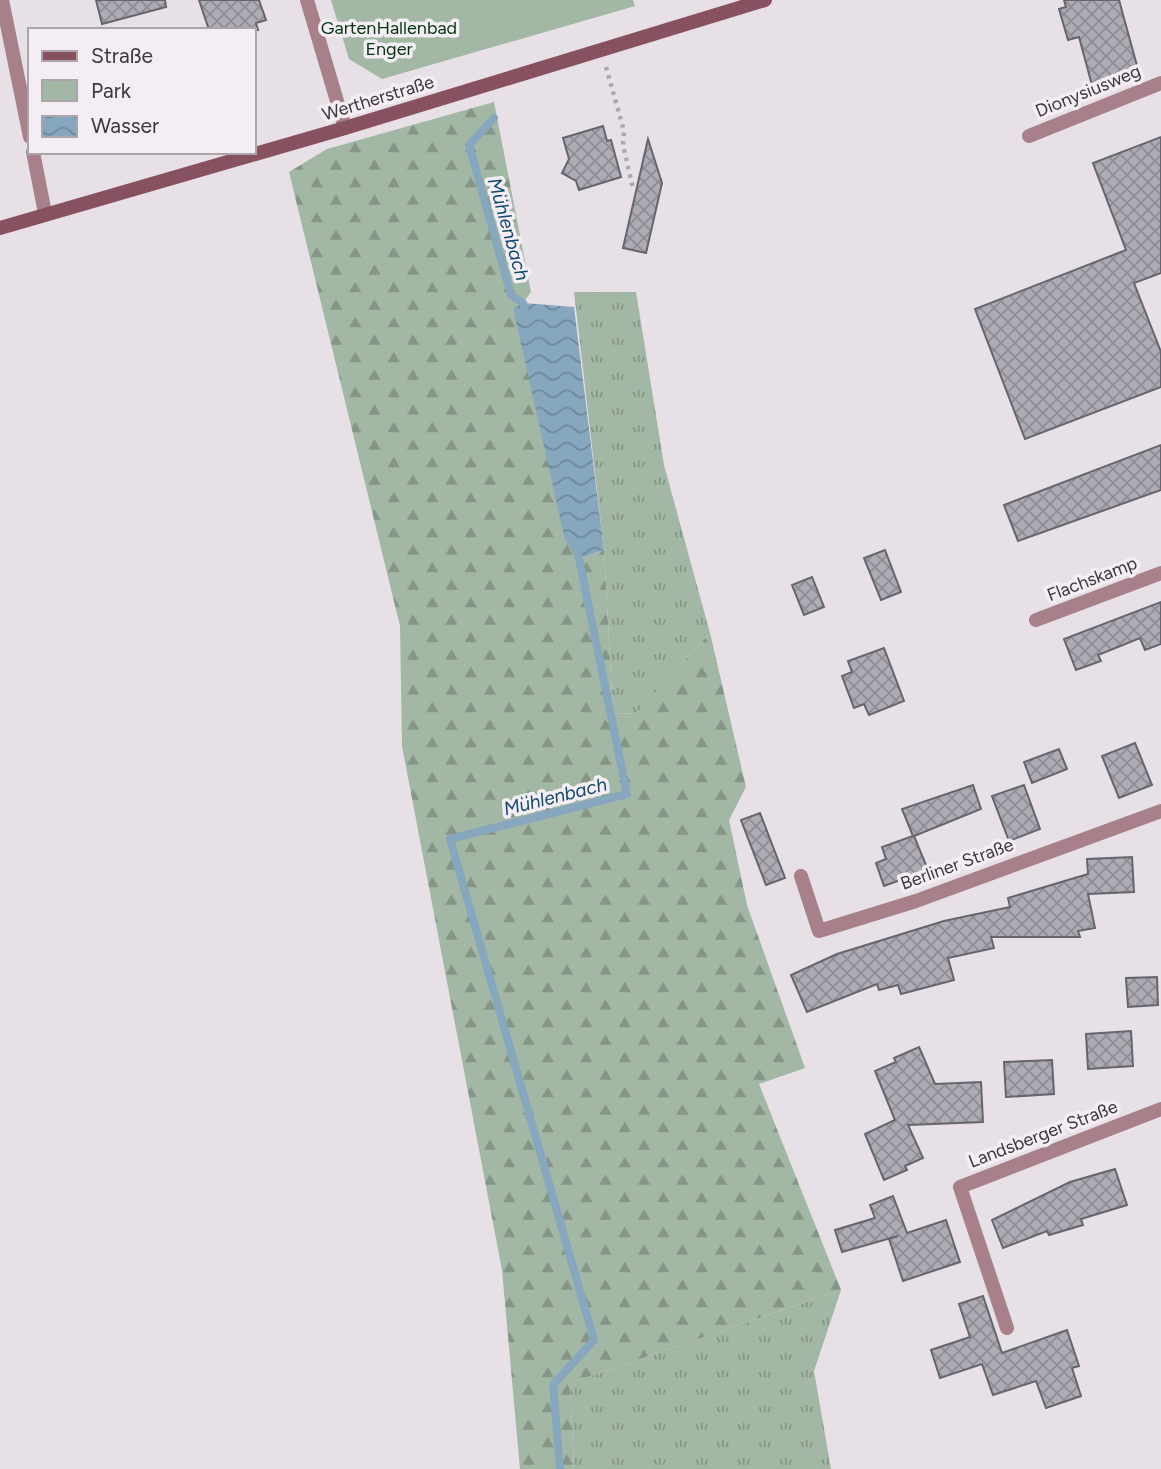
<svg xmlns="http://www.w3.org/2000/svg" width="1161" height="1469" font-family="Figtree,sans-serif">
<defs>
<pattern id="grass-tufts" width="24" height="20" patternUnits="userSpaceOnUse" patternTransform="scale(1.75)"><rect width="24" height="20" fill="#a2b7a4"/><path d="M3 7l-1-3M5 7V3M7 7l1-3M15 17l-1-3M17 17v-4M19 17l1-3" fill="none" stroke="#859687"/></pattern>
<pattern id="forest-firs" width="22" height="20" patternUnits="userSpaceOnUse" patternTransform="scale(1.75)"><rect width="22" height="20" fill="#a2b7a4"/><path d="M5 1l3.5 6h-7zM16 11l3.5 6h-7z" fill="#859687"/></pattern>
<pattern id="water-waves" width="16" height="10" patternUnits="userSpaceOnUse" patternTransform="scale(1.75)"><rect width="16" height="10" fill="#86a7be"/><path d="M0 5q4-4 8 0t8 0" fill="none" stroke="#6f899c"/></pattern>
<pattern id="building-cross-hatch" width="8" height="8" patternUnits="userSpaceOnUse" patternTransform="scale(1.75)"><rect width="8" height="8" fill="#adacb4"/><path d="M0 0l8 8M0 8l8-8" fill="none" stroke="#8e8d94"/></pattern>
</defs>
<rect width="100%" height="100%" fill="#e7e0e7"/>
<path fill="url(#grass-tufts)" d="M574 292H636L664 465 710 633 636 714 613 713 604 550Z
M841 1290 814 1371 831 1469H574L570 1383Z"/>
<path fill="url(#forest-firs)" d="M494 102 531 292 523 303 513 308 580 559 604 550 613 713 636 714 710 633 746 787 729 820 747 905 805 1068 759 1084 841 1290 570 1383 574 1469H520L502 1270 402 746 400 626 289 172 327 149Z"/>
<path fill="#a2b7a4" d="M331 0H633L635 6 382 79 349 59Z"/>
<path fill="url(#water-waves)" d="M523 303 574 307 604 550 579 559 565 540 513 308Z"/>
<g fill="none" stroke-linecap="round" stroke-linejoin="round">
<path stroke="#86a7be" stroke-width="8" d="M494 118 469 145 511 295 523 303 525 311
M560 1469 553 1385 594 1340 450 839 627 794 577 549"/>
</g>
<path fill="url(#building-cross-hatch)" stroke="#66656d" stroke-width="2" d="M96 0H165L166 7 102 24Z
M199 0H259L266 20 256 23 258 30H209Z
M1064 0H1119L1139 73 1092 85 1079 37 1068 40 1059 9 1066 7Z
M603 126 607 141 611 140 621 177 579 190 576 181 562 173 569 159 563 138Z
M1161 137V273L1134 283 1161 352V387L1025 439 975 309 1126 250 1093 163Z
M648 139 662 183 646 253 623 248Z
M1161 445V490L1018 541 1004 505Z
M885 550 901 592 881 600 864 558Z
M812 577 824 607 804 615 792 585Z
M1161 602V644L1145 650 1140 638 1098 655 1101 661 1076 670 1064 639Z
M884 648 904 701 869 715 864 704 854 708 842 676 852 672 848 661Z
M1135 743 1152 785 1119 798 1102 756Z
M1059 749 1067 769 1032 783 1024 762Z
M973 785 981 809 914 836 928 870 884 886 876 863 886 859 882 847 913 836 902 809Z
M1024 785 1040 829 1009 841 992 796Z
M760 813 785 878 766 885 741 820Z
M1132 857 1134 892 1088 894 1095 928 1078 931 1080 937H991L994 948 948 958 954 980 901 994 898 985 879 990 877 984 807 1012 791 975 837 954 944 921 1010 907 1008 898 1088 874 1087 859Z
M1157 977 1158 1005 1128 1007 1126 978Z
M1131 1031 1133 1066 1088 1069 1086 1034Z
M919 1047 935 1084 981 1082 983 1122 908 1125 923 1158 905 1166 907 1170 884 1180 865 1134 895 1120 875 1071 896 1062 894 1058Z
M1052 1060 1054 1094 1006 1097 1004 1062Z
M1115 1169 1127 1205 1081 1219 1083 1225 1049 1235 1047 1231 1003 1248 992 1220 1070 1182Z
M893 1196 907 1233 946 1220 960 1262 903 1281 889 1239 898 1236 842 1252 835 1230 875 1218 870 1205Z
M983 1296 1002 1353 1067 1330 1079 1366 1072 1368 1081 1396 1046 1408 1036 1381 993 1395 982 1364 940 1378 931 1350 970 1337 959 1304Z"/>
<g fill="none" stroke-linecap="round" stroke-linejoin="round">
<path stroke="#aea8ae" stroke-width="4.5" stroke-dasharray="3.5 5" stroke-linecap="butt" d="M606 67 624 131 623 145 633 189"/>
<path stroke="#a78089" stroke-width="14" d="M2 0 30 137
M307 0 345 128
M1029 136 1161 83
M33 152 45 213
M1036 620 1161 573
M801 876 819 931 916 901 1161 811
M1007 1328 960 1187 1161 1109"/>
<path stroke="#87515f" stroke-width="14" d="M0 228 345 128 765 0"/>
</g>
<g text-anchor="middle" stroke-width="7" stroke-linejoin="round" paint-order="stroke">
<g font-size="18" fill="#023410" stroke="#f4edf4">
<text x="389" y="34">GartenHallenbad<tspan x="389" dy="21">Enger</tspan></text>
</g>
<g font-size="18" fill="#3b383b" stroke="#f4edf4">
<text transform="translate(1088 91) rotate(-22)" y="6">Dionysiusweg</text>
<text transform="translate(378 98) rotate(-17)" y="6">Wertherstraße</text>
<text transform="translate(1092 579) rotate(-21)" y="6">Flachskamp</text>
<text transform="translate(957 864) rotate(-20)" y="6">Berliner Straße</text>
<text transform="translate(1043 1134) rotate(-21)" y="6">Landsberger Straße</text>
</g>
<g font-size="19" font-style="italic" fill="#0d4a6b" stroke="#f4edf4">
<text transform="translate(509 229) rotate(74)" y="7">Mühlenbach</text>
<text transform="translate(555 796) rotate(-14)" y="7">Mühlenbach</text>
</g>
</g>
<rect x="28" y="28" width="228" height="126" fill="#f4edf4" stroke="#aaa5aa" stroke-width="2"/>
<rect x="42" y="51" width="35" height="10" fill="#87515f" stroke="#aaa5aa" stroke-width="2"/>
<text x="91" y="63" font-size="21" fill="#3b383b">Straße</text>
<rect x="42" y="80" width="35" height="21" fill="#a2b7a4" stroke="#aaa5aa" stroke-width="2"/>
<text x="91" y="98" font-size="21" fill="#3b383b">Park</text>
<rect x="42" y="116" width="35" height="21" fill="url(#water-waves)" stroke="#aaa5aa" stroke-width="2"/>
<text x="91" y="133" font-size="21" fill="#3b383b">Wasser</text>
</svg>
